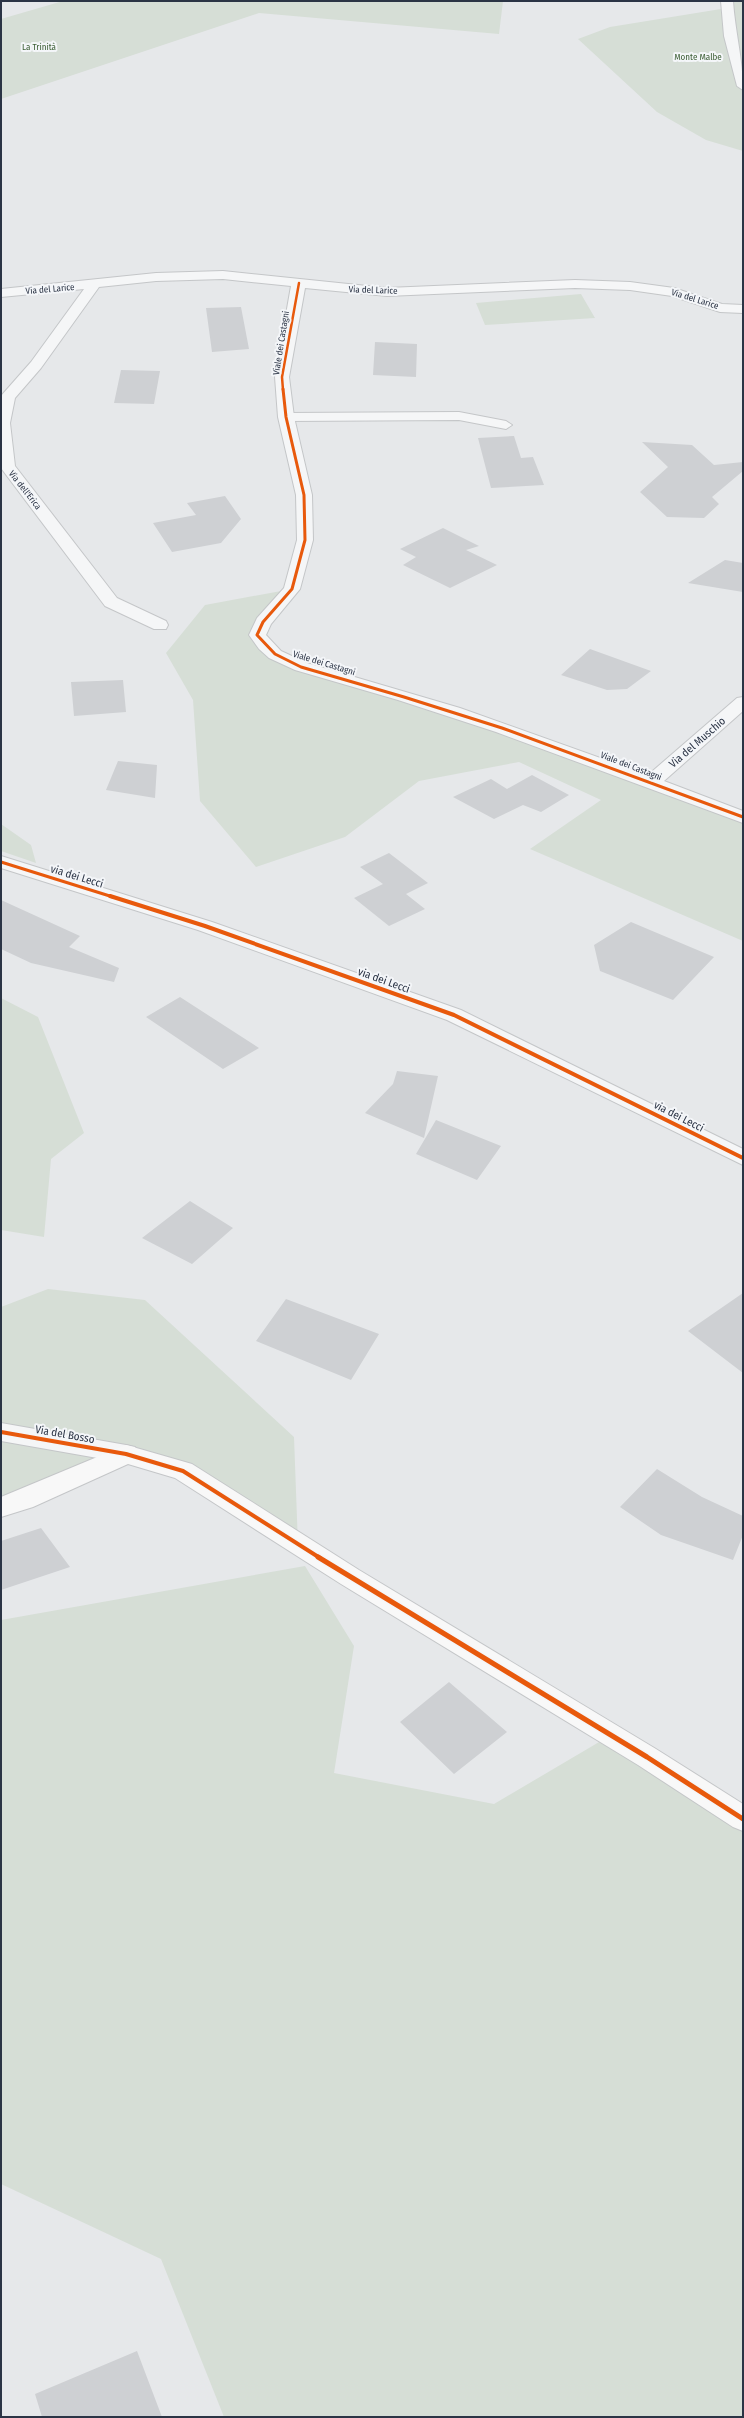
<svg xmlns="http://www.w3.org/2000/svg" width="744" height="2418" font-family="'Fira Sans Condensed',sans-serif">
<rect width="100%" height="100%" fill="#e6e8ea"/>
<path fill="#d6ded6" d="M63 1H503L499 34 259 13 1 99V19Z
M727 1H743V151L706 140 657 112 578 39 610 27 727 8Z
M581 294 595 318 485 325 476 303Z
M292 589 257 635 290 663 437 705 743 817V941L530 849 601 800 519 762 419 781 345 837 256 867 200 801 193 700 166 653 205 605Z
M1 824 31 845 36 863 1 851Z
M1 998 38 1017 84 1133 51 1159 44 1237 1 1230Z
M48 1289 145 1300 294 1437 298 1545 183 1471 108 1451 24 1500 1 1507V1307Z
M305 1566 354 1646 334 1773 494 1804 611 1735 743 1819V2417H224L161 2259 1 2184V1620Z"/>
<path fill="#ced0d3" d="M241 307 249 349 212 352 206 308Z
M375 342 417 344 416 377 373 375Z
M121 370 160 371 154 404 114 403Z
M514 436 521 458 533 457 544 485 491 488 478 438Z
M642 442 692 445 714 465 743 462V471L712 497 719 504 704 518 667 517 640 492 668 467Z
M225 496 241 519 221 543 172 552 153 523 196 515 187 503Z
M443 528 479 546 466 550 497 565 450 588 403 565 416 557 400 549Z
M725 560 743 563V592L688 583Z
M590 649 651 671 627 689 607 690 561 675Z
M123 680 126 712 74 716 71 682Z
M118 761 157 765 155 798 106 790Z
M532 775 569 795 541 812 523 805 494 819 453 797 491 779 507 789Z
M389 853 428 883 406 894 425 909 389 926 354 898 383 884 360 867Z
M1 900 80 936 69 947 119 968 114 982 31 963 1 949Z
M631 922 714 957 673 1000 600 971 594 945Z
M180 997 259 1048 223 1069 146 1017Z
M397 1071 438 1076 424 1138 365 1113 393 1084Z
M436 1120 501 1146 477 1180 416 1154Z
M190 1201 233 1228 192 1264 142 1238Z
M743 1293V1373L688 1331Z
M286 1299 379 1334 351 1380 256 1341Z
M657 1469 702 1497 743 1516V1535L733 1560 661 1535 620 1507Z
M41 1528 70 1567 1 1590V1541Z
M449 1682 507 1732 454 1774 400 1722Z
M137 2351 162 2417H42L35 2394Z"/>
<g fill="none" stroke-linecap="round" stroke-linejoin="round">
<g stroke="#c4c6c8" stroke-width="2">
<path id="lane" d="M459 412 506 421 512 425 506 429 459 420 286 421 280 417 286 413Z"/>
</g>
<g stroke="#c4c6c8" stroke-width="2">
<path id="street" d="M721 1H733C735 31 743 60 743 90L737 86 724 36Z
M223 271 387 288 575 280 630 282 674 288 722 304 743 305V313L720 312 672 296 630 290 575 288 387 296 305 288 289 377 294 417 312 495 313 540 300 589 271 624 266 635 281 651 307 663 460 708 648 775 737 698 743 697V711L664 781 743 811V823L496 732 398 700 295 670 269 658 259 649 249 635 257 618 284 588 297 540 296 495 278 417 275 377 291 286 223 279 156 281 99 287 41 368 15 398 10 423 15 466 117 598 166 621 168 625 166 629H154L105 606 1 468V396L31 362 84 289 1 297V289L156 273Z
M1 856 212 922 461 1010 743 1149V1165L447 1020 198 930 1 868Z
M1 1423 126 1445 135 1447 138 1454 135 1461 126 1463 1 1441Z"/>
</g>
<g stroke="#c4c6c8" stroke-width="2">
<path id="secondary" d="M126 1445 192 1464 359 1570 656 1749 743 1804V1831L733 1827 638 1765 341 1584 175 1478 128 1464 33 1507 1 1517V1497Z"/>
</g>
<use href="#lane" fill="#f5f6f7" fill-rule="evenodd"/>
<use href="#street" fill="#f5f6f7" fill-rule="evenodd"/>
<use href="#secondary" fill="#f8f8f8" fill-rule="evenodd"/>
<g stroke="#f4f6f9" stroke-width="4">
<path id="cycleway-far3" d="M283 390 282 377 299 283"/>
</g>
<g stroke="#f4f6f9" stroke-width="5">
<path id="cycleway-far2" d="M283 389 286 417 304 495 305 540 292 589 263 622 257 635 275 654 301 667 404 697 502 728 743 817
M1 862 113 897"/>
</g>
<g stroke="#f4f6f9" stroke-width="6">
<path id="cycleway-far1" d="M110 896 205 926 454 1015 743 1158
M1 1432 126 1454 183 1471 320 1558"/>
</g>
<g stroke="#f4f6f9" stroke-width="8">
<path id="cycleway" d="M318 1557 647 1757 743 1819"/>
</g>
<use href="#cycleway-far3" stroke="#e8590c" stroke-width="2.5"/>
<use href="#cycleway-far2" stroke="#e8590c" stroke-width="3"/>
<use href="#cycleway-far1" stroke="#e8590c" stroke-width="4"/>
<use href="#cycleway" stroke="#e8590c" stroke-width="5"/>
</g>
<g text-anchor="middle" stroke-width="4" stroke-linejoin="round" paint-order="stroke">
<g font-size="9" fill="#3f6138" stroke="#f4f6f9">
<text x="39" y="50">La Trinità</text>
<text x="698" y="60">Monte Malbe</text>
</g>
<g font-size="9" fill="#2b3445" stroke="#f4f6f9">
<text transform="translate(50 289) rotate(-5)" y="3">Via del Larice</text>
<text transform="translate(373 290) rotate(2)" y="3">Via del Larice</text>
<text transform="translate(695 299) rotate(17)" y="3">Via del Larice</text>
<text transform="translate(281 343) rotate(-81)" y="3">Viale dei Castagni</text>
<text transform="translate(25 490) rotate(52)" y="3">Via dell'Erica</text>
<text transform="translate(324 663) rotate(17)" y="3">Viale dei Castagni</text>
<text transform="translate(631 766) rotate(21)" y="3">Viale dei Castagni</text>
</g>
<g font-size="11" fill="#2b3445" stroke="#f4f6f9">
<text transform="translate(697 742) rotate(-41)" y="4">Via del Muschio</text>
<text transform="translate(77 876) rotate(17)" y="4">via dei Lecci</text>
<text transform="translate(384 980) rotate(20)" y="4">via dei Lecci</text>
<text transform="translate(679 1116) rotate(27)" y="4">via dei Lecci</text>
<text transform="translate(65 1434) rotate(10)" y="4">Via del Bosso</text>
</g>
</g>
<rect width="744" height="2418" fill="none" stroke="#2b3445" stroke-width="4"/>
</svg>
